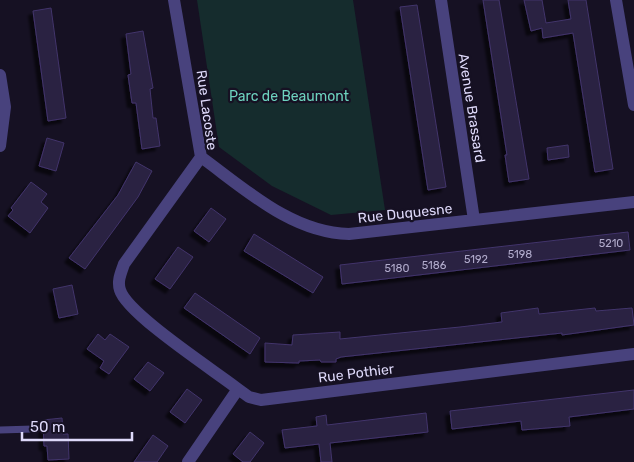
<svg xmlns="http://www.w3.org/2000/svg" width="634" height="462" font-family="Rubik,sans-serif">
<defs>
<filter id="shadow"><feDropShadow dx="-4.5" dy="4.5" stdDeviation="1" flood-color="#0009"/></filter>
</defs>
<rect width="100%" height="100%" fill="#161123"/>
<path fill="#152c2d" d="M197 0H353L385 210 331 215 272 186 219 147Z"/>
<path fill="#292042" stroke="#42356b" filter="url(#shadow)" d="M483 0H499L529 179 509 182 505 155H507Z
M524 0H542L546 23 571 19 568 0H586L613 169 595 172 573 33 543 38 542 28 531 31Z
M417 5 446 187 428 190 400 7Z
M51 8 66 118 48 121 33 11Z
M143 31 153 88 150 89 153 118H156L160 146 142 149 136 103H132L128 75 131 74 126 34Z
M47 138 64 143 56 171 39 166Z
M568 145 569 157 548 160 547 148Z
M136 162 152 171 138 197 85 269 69 258 118 195Z
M31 182 47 194 41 202 48 208 30 233 8 216 13 210 11 208Z
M211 208 226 219 209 242 194 231Z
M628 232 630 250 342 284 340 265Z
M254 234 323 277 313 293 244 251Z
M178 247 193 257 170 289 155 279Z
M72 285 78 314 59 318 53 289Z
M195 293 260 338 250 354 184 308Z
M538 308 539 314 595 308 596 311 632 308 634 325 562 335V333L341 357 336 359V362H321L320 360 299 361V363L265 362V343L292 345 293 335 340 332V339L460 327 502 322 501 313Z
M98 334 105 340 110 334 129 347 109 374 100 368 104 361 87 349Z
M148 362 164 373 150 391 134 379Z
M187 389 202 400 185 423 170 412Z
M634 390V409L569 417 570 426 522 430 521 421 452 429 450 411Z
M426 413 428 432 330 443 332 462H321L319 444 285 448 282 430 317 426 316 417 326 415 327 425Z
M62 418 63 434H68L69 459 48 460 47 446H44L43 420Z
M250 432 264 443 250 462H243L233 454Z
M153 435 168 446 157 462H134Z"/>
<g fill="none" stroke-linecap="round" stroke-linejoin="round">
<path stroke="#48427d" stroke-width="7" d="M0 430 33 429"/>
<path stroke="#48427d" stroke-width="12" d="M174 0 201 157 124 264C121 273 117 281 120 290 127 314 215 371 238 389L249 397 261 400 634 354
M441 0 474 220
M616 0 634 105
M0 75 5 107 0 146
M201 157C245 189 292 233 349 234L634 202
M188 462 238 389"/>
</g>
<g text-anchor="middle" stroke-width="4.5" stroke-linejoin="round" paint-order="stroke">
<g font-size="11" fill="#b1abcc">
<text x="611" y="247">5210</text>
<text x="520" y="258">5198</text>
<text x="476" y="263">5192</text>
<text x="434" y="269">5186</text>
<text x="397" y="272">5180</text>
</g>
<g font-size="14" fill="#6dd2be" stroke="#161123">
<text x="289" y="101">Parc de Beaumont</text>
</g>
<g font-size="14" fill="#ded9fa" stroke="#161123">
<text transform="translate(472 108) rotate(81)" y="5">Avenue Brassard</text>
<text transform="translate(207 110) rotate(82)" y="5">Rue Lacoste</text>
<text transform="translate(405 213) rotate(-6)" y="5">Rue Duquesne</text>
<text transform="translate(356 373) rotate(-7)" y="5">Rue Pothier</text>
</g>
</g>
<path d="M22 432v8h110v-8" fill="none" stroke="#ded9fa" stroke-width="2.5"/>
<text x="30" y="432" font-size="15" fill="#ded9fa" stroke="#161123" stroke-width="4" paint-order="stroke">50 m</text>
</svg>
